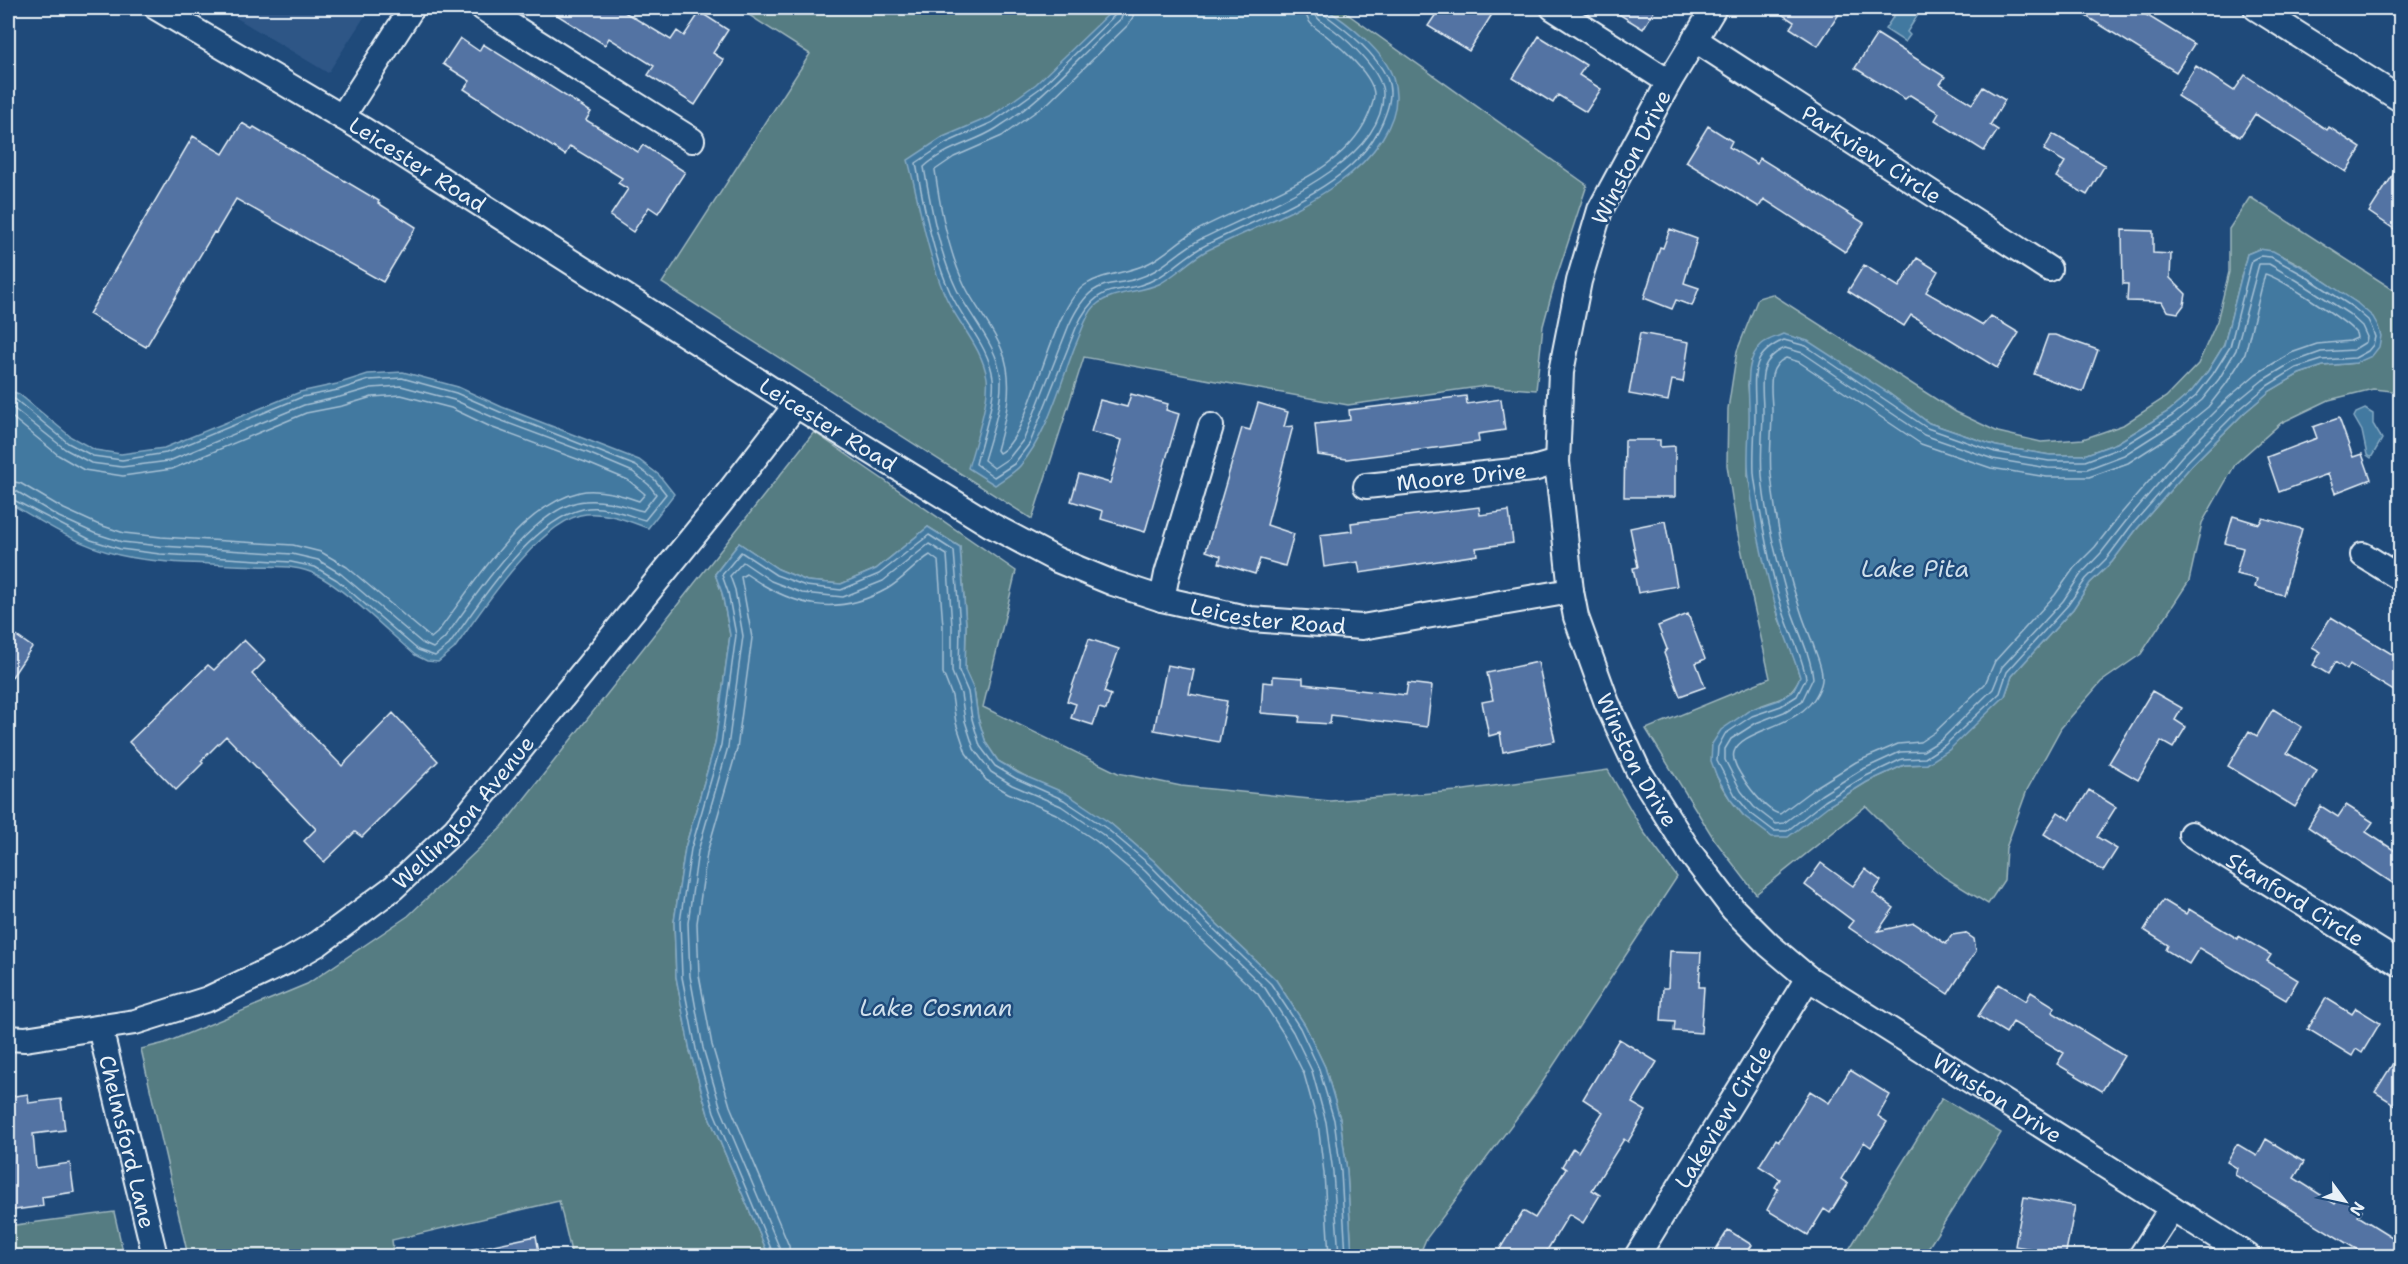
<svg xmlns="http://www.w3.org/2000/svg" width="2408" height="1264" font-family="'Shantell Sans',sans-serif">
<rect width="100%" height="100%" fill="#1f4a7a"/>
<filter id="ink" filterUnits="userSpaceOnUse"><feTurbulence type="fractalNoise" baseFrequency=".0167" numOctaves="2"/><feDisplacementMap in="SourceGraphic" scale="12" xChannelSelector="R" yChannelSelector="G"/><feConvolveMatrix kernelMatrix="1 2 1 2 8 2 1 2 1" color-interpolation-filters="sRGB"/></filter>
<g filter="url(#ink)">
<path fill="#2e5686" d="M220 8H370L328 73Z"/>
<path fill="#557c82" stroke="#9eb6bd" stroke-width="1.5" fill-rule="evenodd" d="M738 8H1339L1587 185 1555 282 1543 326 1536 390 1486 386 1348 405 1084 357 1032 519 662 283 810 54Z
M2250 197 2400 294V392L2373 389 2329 400 2281 423 2236 463 2202 523 2189 581 2141 654 2101 682 2061 728 2027 790 2006 848 2004 880 1988 904 1944 877 1901 841 1866 806 1756 894 1714 839 1646 729 1770 678 1737 530 1727 465 1728 409 1737 351 1758 298 1772 294 1956 412 1998 432 2041 442 2083 439 2123 425 2166 397 2198 364 2217 321 2229 272V229ZM2259 249C2295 254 2326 285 2357 303L2356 363 2323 366 2299 374 2270 391 2244 413 2192 465 2136 530 2112 562 2090 583 2073 609 2012 676 2005 696 1927 764 1904 765 1867 782 1828 806 1744 816C1725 794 1710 775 1712 744 1724 734 1737 717 1751 710 1774 698 1787 704 1800 677L1791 648 1779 619 1769 579 1748 476 1750 410 1748 385 1751 361 1887 392 1929 423 1996 446 2050 455H2084L2117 443 2169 411 2191 392 2208 371 2224 345 2247 254Z
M814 432 1016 571 983 707 1118 773 1181 786 1330 801 1457 791 1608 770 1643 831 1677 877 1534 1095 1426 1239 1419 1256H1352L1347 1171 1340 1119 1325 1067 1305 1025 1276 980 1197 905 1154 861 1110 823 998 761 986 743 978 718 974 690 965 670 966 625 960 547 928 527 876 569 841 584 807 581 778 569 739 543 715 574 722 593 730 635 715 744 685 848 674 922 676 977 690 1051 708 1114 769 1256H572L559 1201 392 1240 394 1256H188L141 1049 165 1043 307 984 408 916 502 827Z
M1942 1098 2001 1133 1923 1256H1845Z
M114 1212 124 1256H8V1226Z"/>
<path fill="#4379a0" stroke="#85a9c3" stroke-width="1.5" d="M1115 8H1324C1347 22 1385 52 1393 78 1407 120 1369 162 1337 184 1298 212 1251 229 1208 250 1190 259 1177 275 1159 284 1140 293 1111 291 1095 306 1085 316 1081 334 1075 346 1060 385 1047 435 1020 466 1014 473 1003 479 995 485L968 468C974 446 990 400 987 378 982 346 956 322 944 293 926 250 920 205 908 160L943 137 990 117 1036 84Z
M1899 8H1917L1921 10 1907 32 1910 35 1905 42 1885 29Z
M2259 249 2273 251 2306 269 2357 303 2373 317 2378 326 2381 336 2379 347 2372 356 2356 363 2323 366 2299 374 2270 391 2244 413 2192 465 2136 530 2112 562 2090 583 2073 609 2012 676 2005 696 1949 750 1927 764 1904 765 1867 782 1828 806 1788 837H1772L1744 816 1730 799 1717 777 1711 761 1712 744 1721 730 1750 710 1779 700 1793 691 1800 677C1794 657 1785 637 1779 617 1765 572 1754 525 1749 478 1746 455 1750 432 1749 409 1749 389 1744 359 1762 344 1768 339 1777 337 1783 334L1808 341 1887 392 1929 423 1996 446 2050 455H2084L2117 443 2169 411 2191 392 2208 371 2224 345 2247 254Z
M403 372 458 387 502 407 639 460 659 475 674 494 648 528C628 521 607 512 586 514 540 519 480 613 454 649L438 662 427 661 415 655C387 631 347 590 315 574 298 565 275 567 256 566 211 563 163 565 119 555 79 546 42 522 8 502V390L19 394 71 437 95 450 121 454 164 448 300 392 337 384 368 374Z
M2365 409 2373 414V424L2382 439 2371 458 2367 455 2362 431 2354 417 2356 413Z
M928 527 960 547 966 625 965 670 974 690 978 718 986 743 998 761 1018 773 1067 794 1110 823 1154 861 1197 905 1276 980 1305 1025 1325 1067 1340 1119 1347 1171 1352 1256H769L708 1114 690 1051 676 977 674 922 685 848 715 744 730 635 722 593 715 574 739 543 778 569 807 581 841 584 876 569Z"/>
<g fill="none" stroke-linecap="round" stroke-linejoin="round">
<path stroke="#a6c1d5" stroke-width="1.5" d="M1118 8 1116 14 1039 89 993 122 946 143 916 163C923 203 933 255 950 292 963 321 989 346 993 378 996 400 981 442 976 464L994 477 1014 464 1030 443 1076 328C1101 274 1119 300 1159 277 1175 268 1188 254 1204 246 1267 212 1361 188 1386 113 1390 102 1392 89 1387 78 1375 52 1346 30 1324 14L1322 8
M1125 8 1121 19C1079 55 1045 99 997 128 974 143 945 147 924 167 931 207 939 253 957 290 971 318 999 347 1001 380 1002 405 991 436 984 460L994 468 1009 458 1024 439 1069 325C1096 266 1114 295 1156 270 1172 260 1185 247 1201 239 1254 212 1384 166 1383 94 1383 73 1350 42 1334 30 1325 23 1315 21 1314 8
M1134 8 1133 17 1128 25 1049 102 1002 136 954 157 935 170C940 208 948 251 965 286 976 308 993 328 1002 350 1015 382 1006 418 997 450L999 453C1031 439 1049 309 1085 285 1105 272 1128 274 1149 263 1165 255 1178 241 1194 232 1248 201 1342 178 1368 116 1371 109 1374 101 1374 94 1373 76 1342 48 1329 38 1317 28 1306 25 1305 8
M2260 256 2271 257 2302 274 2354 308 2368 320 2372 328 2375 337 2373 345 2368 351 2355 358 2322 360 2296 368 2267 386 2240 409 2188 461 2131 526 2107 558 2086 579 2068 605 2007 672 2000 693 1945 745 1925 758 1902 759 1864 777 1825 801 1787 831H1774L1749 812 1735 795 1717 761 1718 747 1725 734 1752 716 1781 706 1797 696 1806 678C1802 656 1792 637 1785 617 1773 582 1766 545 1760 510 1758 498 1755 485 1754 473 1753 453 1755 433 1755 414 1756 380 1746 356 1784 340L1806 346 1927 428 1995 452 2049 461H2085L2120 448 2172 416 2196 396 2213 374 2230 347 2252 260Z
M2259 264H2269L2298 281 2349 314 2362 326 2367 337 2366 342 2353 350 2321 352 2293 362 2263 380 2235 403 2182 456 2126 521 2101 553 2081 574 2063 601 2002 667 1993 689 1941 740 1923 751 1900 752 1861 770 1821 795 1784 823 1776 824 1754 807 1741 791 1725 760V749L1731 739 1756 723 1784 712 1802 701 1813 678C1810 651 1795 626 1788 600 1777 559 1765 517 1762 475 1760 454 1763 432 1763 411 1763 385 1755 361 1785 348L1803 353 1924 435 1993 459 2048 468 2087 469 2124 455 2176 422 2202 400 2219 379 2236 350Z
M2265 274C2277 276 2344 320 2353 330 2357 334 2356 333 2357 338L2350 341 2317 344 2291 353 2256 374 2229 397 2175 451 2119 516 2095 547 2074 568 2055 595 1995 661 1985 684 1935 732 1920 742 1898 744 1856 762 1816 787 1780 814C1768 812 1755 795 1747 784 1742 776 1731 762 1734 752 1741 729 1801 727 1817 694 1820 688 1823 683 1822 676 1822 668 1818 658 1815 650 1811 637 1805 625 1801 612 1786 569 1775 519 1771 474 1769 453 1772 432 1772 410 1772 392 1765 367 1786 358L1799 362 1921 444 1991 468 2047 477H2089L2128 463 2181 429 2208 407 2226 384 2245 354Z
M8 396 16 400 68 443 93 456 122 460 166 453 302 397 338 390 369 380 402 378 456 393 500 412 636 466 654 479 666 494 645 520C626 515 604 504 583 509 530 521 480 603 449 645L435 656 418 650 337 580 315 567 291 562 160 554 120 549 91 540 8 497
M8 404 65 449 91 463 122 467 169 461 304 405 340 397 371 388 401 386 454 400 497 419 588 453 633 472 649 485 656 494 643 511C624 506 605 499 585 501 534 504 472 601 444 639L433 648 422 643 341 574 318 560 292 554 161 546 122 542 94 533 59 517 16 491 8 490
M8 414 58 455 84 470 123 476 172 469 306 413 342 406 372 397 401 395 451 408 493 428 585 462 628 480 645 494 639 501C622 495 598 488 580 492 519 506 473 586 437 633L431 638 347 567 321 552 293 545 161 537 124 533 97 524 64 509 20 483 8 481
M774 1256 714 1112 696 1049 682 977 680 922 691 849 721 745 736 635 728 592 722 575 741 552 776 575 806 586 841 590 879 574 929 535 954 551 960 626 959 671 968 692 972 719 980 746 995 766 1015 778 1064 800 1106 828 1150 865 1193 909 1271 984 1300 1028 1319 1069 1334 1120 1341 1172 1346 1256
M781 1256 780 1249 721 1109 703 1048 690 976 688 923 698 851 728 747 743 636 735 590 730 576 743 562 771 581 802 593 843 597 883 581 929 544 947 555 952 626V672L961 694 965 721 974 749 991 772 1012 785 1061 806 1102 834 1145 871 1188 915 1265 988 1293 1032 1312 1071 1326 1122 1333 1172 1339 1256
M790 1256 789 1246 730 1106 712 1045 699 975 697 923 707 853 737 749 752 638 741 577 746 574C792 606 835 618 887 589 903 580 915 564 930 555L938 561 943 626V673L952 696 956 723 966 753 986 780 1008 793 1056 814 1096 841 1139 877 1181 921 1258 994 1285 1036 1304 1074 1318 1124 1324 1173 1329 1256"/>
</g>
<path fill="#5273a3" stroke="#e8f1f8" stroke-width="1.5" d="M546 8H618L671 40 677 31 684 36 700 12 728 30 713 53 724 60 695 105 648 75 654 66 609 38 605 45Z
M1440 8H1496L1469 51 1428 26Z
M1609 8H1656L1643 29Z
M1772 8H1843L1818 46 1790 28 1794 22Z
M2073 8H2135L2194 44 2176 72Z
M1877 34 1945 77 1940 84 1972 104 1983 87 2005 100 1990 125 1998 130 1984 151 1935 120 1939 113 1910 95 1905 99 1855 68Z
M1539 36 1586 65 1579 75 1601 89 1586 112 1558 95 1553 103 1513 78Z
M460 38 479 51 483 44 591 112 586 120 606 132 638 152 643 145 685 172 658 213 649 207 633 232 610 216 628 189 618 183 622 178 570 146 565 155 464 89 470 81 443 64Z
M2196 66 2234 91 2245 75 2327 130 2329 127 2361 148 2346 172 2255 114 2240 137 2177 96Z
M242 123 252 129 254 127 379 201 378 203 416 227 383 282 236 199 216 233 214 232 146 347 89 314 193 136 223 154Z
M1708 126 1732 141 1729 147 1757 164 1760 158 1864 223 1845 252 1764 199 1759 207 1686 162Z
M2053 134 2105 165 2087 195 2056 177 2065 162 2044 150Z
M2400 164V233L2369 212Z
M1670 229 1697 239 1684 283 1699 288 1692 306 1676 300 1672 309 1644 298 1660 247 1663 248Z
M2122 230 2153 231V253L2171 254 2170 278 2186 294 2184 305 2178 313 2167 311 2162 302 2127 301 2128 284H2123Z
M1917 258 1938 271 1926 292 1983 325 1991 316 2019 333 1997 368 1911 315 1904 326 1848 291 1864 265 1899 287Z
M1640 333 1689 342 1683 382 1672 380 1668 401 1629 394Z
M2048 335H2055L2098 350 2083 392 2034 374Z
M1131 394 1168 404 1166 410 1179 414 1145 532 1101 519 1103 511 1071 501 1079 474 1110 483 1122 440 1091 432 1100 400 1127 407Z
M1466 396 1467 404 1501 399 1505 430 1478 434 1479 442 1427 449 1347 459 1318 455 1315 424 1350 420 1349 410Z
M1258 403 1288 412 1284 427 1293 426 1267 525 1294 534 1285 566 1260 559 1255 574 1219 563 1221 556 1206 551 1242 428 1250 430Z
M2339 418 2353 457 2362 454 2371 479 2335 493 2328 474 2279 492 2267 457 2317 438 2313 427Z
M1625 440H1660V447L1675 446V497H1624Z
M1479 507 1480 515 1509 511 1513 543 1476 548 1477 555 1360 573 1358 562 1324 567 1320 535 1352 531 1351 523Z
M2233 516 2259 524 2263 518 2302 529 2283 595 2255 587 2257 579 2236 574 2243 548 2225 543Z
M1665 521 1677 586 1638 593 1633 568 1638 567 1630 528Z
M1688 614 1705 659 1696 663 1705 687 1680 696 1664 653 1667 649 1658 626Z
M2331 617 2400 659V695L2350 664 2347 670 2335 662 2328 674 2313 665 2321 652 2312 647Z
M8 630 32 647 8 683Z
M1089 639 1119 649 1104 692 1111 695 1106 710 1099 708 1093 725 1071 718 1076 704 1067 701Z
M244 640 265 661 252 674 342 766 393 713 438 761 362 837 355 832 324 862 304 841 316 829 226 736 201 761 203 763 176 790 129 742 208 665 214 670Z
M1538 662 1555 741 1503 752 1500 733 1489 736 1482 702 1493 700 1487 673Z
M1167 665 1194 670 1189 694 1227 701 1219 742 1154 730Z
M1273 676 1303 678V684L1406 695 1408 683 1432 686 1427 727 1331 715 1330 724 1299 722 1300 716 1261 713 1263 682 1273 683Z
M2152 691 2182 708 2175 720 2186 727 2173 748 2161 741 2138 780 2109 763Z
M2273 709 2302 727 2287 753 2317 771 2295 807 2228 766 2249 731 2257 736Z
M2089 790 2116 807 2097 837 2117 849 2103 871 2044 834 2058 812 2070 820Z
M2346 805 2373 822 2366 832 2400 854V888L2308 827 2321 806 2338 817Z
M1821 863 1853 886 1865 869 1881 881 1873 893 1894 908 1878 931 1914 923 1946 944 1952 935 1965 933 1974 939 1976 951 1948 994 1848 927 1853 921 1805 885Z
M2163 900 2186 914 2189 909 2238 939 2239 936 2271 955 2267 961 2298 980 2286 1000 2199 948 2189 964 2166 950 2168 945 2144 930Z
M1670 951 1701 952 1699 987H1704L1701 1033 1674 1031 1675 1022 1661 1021 1663 988H1668Z
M1999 984 2026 1001 2031 992 2055 1007 2052 1012 2124 1056 2102 1091 2057 1064 2064 1053 2013 1022 2006 1033 1978 1016Z
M2326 998 2352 1014 2356 1008 2380 1023 2362 1053 2356 1049 2352 1056 2308 1029Z
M1619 1039 1657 1062 1632 1103 1646 1111 1628 1142 1624 1139 1592 1190 1600 1195 1583 1223 1569 1214 1543 1257H1495L1523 1211 1535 1218 1566 1169 1562 1166 1573 1148 1578 1152 1603 1112 1583 1099Z
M2400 1052V1108L2375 1092Z
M1850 1070 1890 1095 1878 1116 1887 1122 1871 1147 1864 1142 1841 1179 1848 1184 1830 1213 1824 1209 1808 1235 1767 1210 1778 1189 1775 1187 1780 1179 1759 1166 1776 1139 1779 1141 1810 1091 1829 1103Z
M28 1094 29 1103 61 1099 65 1130 33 1134 36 1168 70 1163 74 1192 42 1197 43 1206 8 1211V1097Z
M2266 1139 2304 1162 2294 1178 2335 1204 2340 1196 2362 1210 2358 1216 2400 1242V1257H2369L2235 1175 2237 1168 2227 1162 2237 1144 2257 1156Z
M2024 1197 2075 1206 2065 1257H2032L2033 1249 2015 1246Z
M1728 1230 1752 1245 1744 1257H1711Z
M536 1236 540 1257H475L474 1249Z"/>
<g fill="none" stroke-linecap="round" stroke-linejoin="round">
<g stroke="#e8f1f8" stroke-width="28">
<g id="street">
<path id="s1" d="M157 8 364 130 796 405 991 525 1057 560 1113 583 1162 599 1250 619 1362 627 1571 591"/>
<path d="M483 8 692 140"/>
<path d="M1553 8 1669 82"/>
<path id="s2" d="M1714 8 1669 82 1600 210 1579 281 1561 372 1557 462 1571 591 1576 617 1607 703 1638 770 1691 854 1733 909 1769 945 1808 978 2248 1256"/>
<path d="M2256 8 2400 99"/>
<path id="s3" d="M1694 39 2049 269"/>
<path d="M342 117 412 8"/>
<path id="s4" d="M1366 486 1533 469 1557 462"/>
<path d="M2363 555 2400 578"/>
<path d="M1162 599 1167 574 1211 426"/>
<path id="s5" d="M2191 834 2400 964"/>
<path id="s6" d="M100 1028 155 1256"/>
<path id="s7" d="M8 1038 25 1039 135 1022 208 999 288 961 319 943 393 888 455 830 721 502 796 405"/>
<path id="s8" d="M1637 1256 1808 978"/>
<path d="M2141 1256 2172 1208"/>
</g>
</g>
<use href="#street" stroke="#1f4a7a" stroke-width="24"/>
</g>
</g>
<g text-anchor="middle" stroke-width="5" stroke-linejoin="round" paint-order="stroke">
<g font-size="22" fill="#e8f1f8" stroke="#1f4a7a">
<text dy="8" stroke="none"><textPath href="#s3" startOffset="212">Parkview Circle</textPath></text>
<text transform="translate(1631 157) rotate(-63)" y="8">Winston Drive</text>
<text dy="8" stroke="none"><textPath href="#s1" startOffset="304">Leicester Road</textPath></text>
<text dy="8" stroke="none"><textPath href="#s1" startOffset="790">Leicester Road</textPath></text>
<text dy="8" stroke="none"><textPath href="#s4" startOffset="96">Moore Drive</textPath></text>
<text dy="8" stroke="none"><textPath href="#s1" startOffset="1276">Leicester Road</textPath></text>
<text dy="8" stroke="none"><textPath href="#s2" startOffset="801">Winston Drive</textPath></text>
<text dy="8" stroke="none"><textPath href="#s7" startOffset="525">Wellington Avenue</textPath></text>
<text dy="8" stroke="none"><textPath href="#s5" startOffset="123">Stanford Circle</textPath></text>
<text dy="8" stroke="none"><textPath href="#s2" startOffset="1305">Winston Drive</textPath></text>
<text dy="8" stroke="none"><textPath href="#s8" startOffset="164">Lakeview Circle</textPath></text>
<text dy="8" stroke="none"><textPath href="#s6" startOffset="117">Chelmsford Lane</textPath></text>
</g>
<g font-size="24" font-style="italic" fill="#cfdfeb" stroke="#1f4a7a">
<text x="1915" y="577">Lake Pita</text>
<text x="936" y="1016">Lake Cosman</text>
</g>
</g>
<rect width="2408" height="1264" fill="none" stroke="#1f4a7a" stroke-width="30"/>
<rect x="15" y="15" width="2378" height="1234" fill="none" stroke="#e8f1f8" stroke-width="2" filter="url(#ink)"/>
<g transform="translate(2345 1201) rotate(123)" stroke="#1f4a7a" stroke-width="4.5" paint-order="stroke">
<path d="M0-4.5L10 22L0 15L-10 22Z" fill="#e8f1f8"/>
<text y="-9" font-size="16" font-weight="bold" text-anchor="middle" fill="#e8f1f8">N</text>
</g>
</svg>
